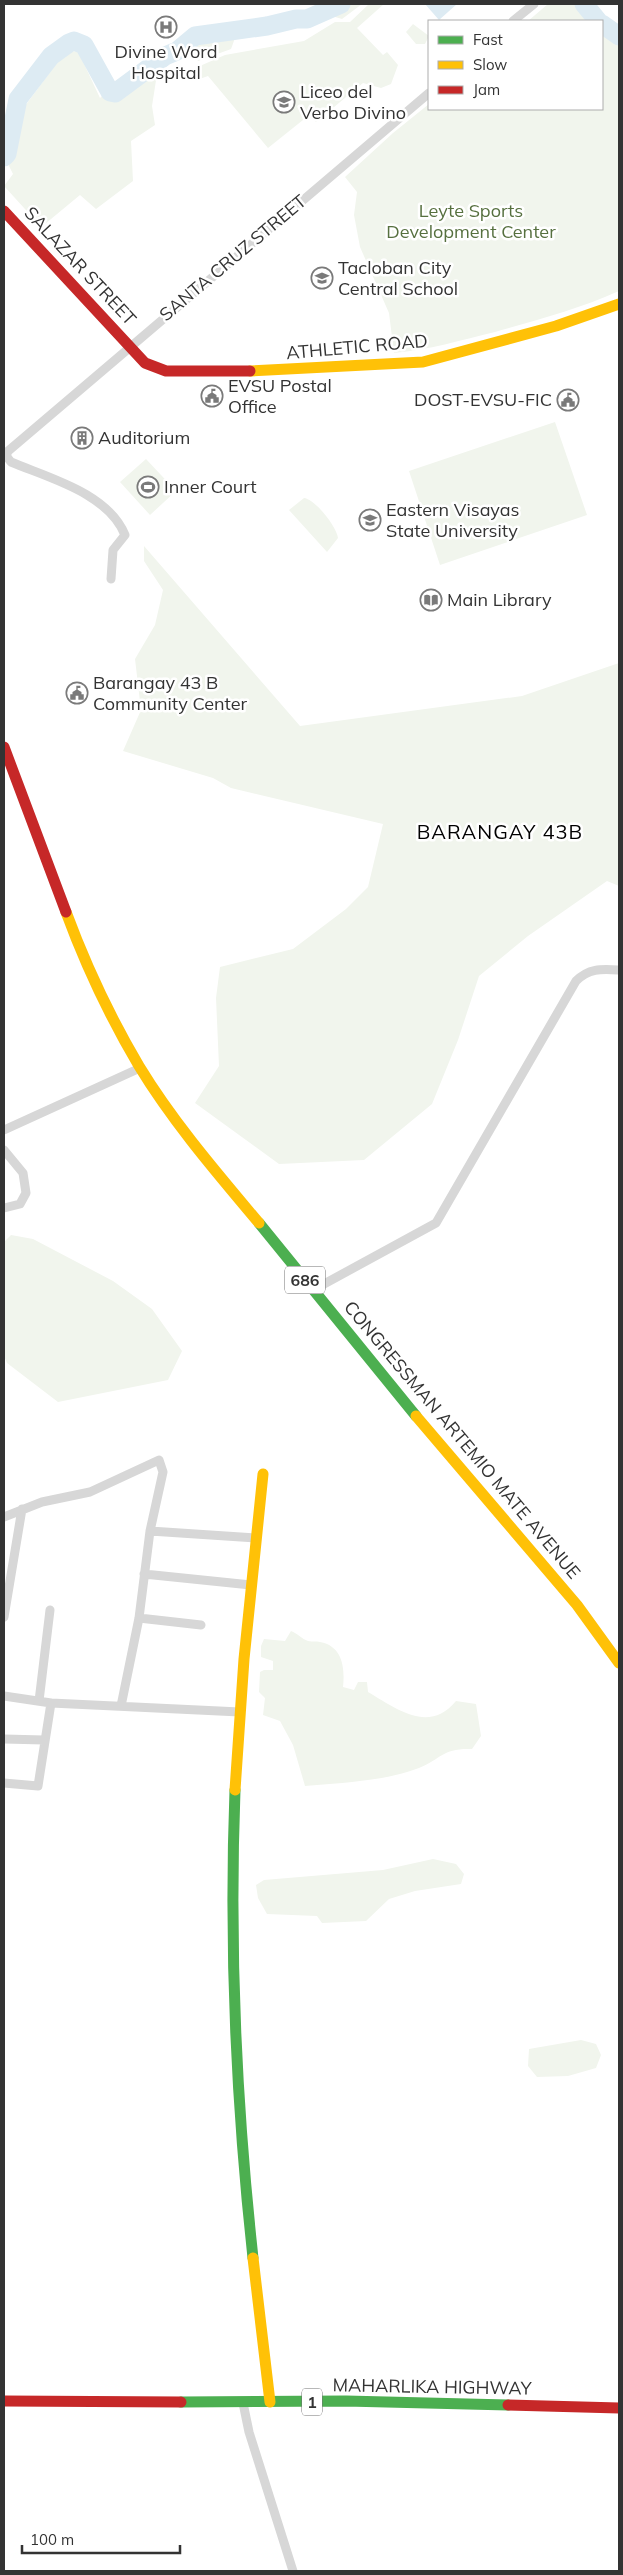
<svg xmlns="http://www.w3.org/2000/svg" width="623" height="2575" font-family="Mulish,sans-serif">
<rect width="100%" height="100%" fill="#fff"/>
<path fill="#f1f5ed" d="M333 4H362L342 19 325 14Z
M369 4H384L357 28 383 55 387 52 398 65 391 84 381 88 363 83 316 122 308 116 268 148 208 76 194 81 193 69 225 55 304 41 335 22H350Z
M548 4H579L597 21H528Z
M267 21 277 25 280 30 235 38 231 49 198 61 188 47 186 39 192 33C218 37 242 28 267 21Z
M413 24 429 36 425 44H416L406 32Z
M602 25 619 37V291C579 309 537 320 495 332 462 340 428 350 394 353L389 313 360 247 354 215 357 192 345 177 393 133 429 104V109H602Z
M78 51 100 98 104 94 103 84 157 74 152 106 155 125 131 141 133 181 96 209 80 195 45 224 35 220 4 186 13 174 7 162 19 114 65 52Z
M555 422 587 515 440 565 409 471Z
M146 459 176 491 150 515 120 482Z
M304 498C315 499 337 527 338 538L327 552 289 510Z
M144 546 300 726 522 696 619 663V886L607 881 528 936 479 976 458 1040 432 1104 364 1160 279 1164 195 1103 219 1066 216 998 220 967 293 949 346 909 368 887 383 824 231 788 213 778 123 751 141 710 135 659 155 625 163 590 144 561Z
M11 1235 33 1239 113 1281 152 1309 182 1351 168 1380 58 1402 7 1363 4 1356V1242Z
M291 1631C297 1633 302 1639 308 1641 313 1642 316 1641 320 1642 343 1646 345 1669 343 1687L354 1690 358 1682H367L368 1692C397 1709 429 1734 456 1701L476 1704 481 1736 472 1749C442 1748 443 1758 419 1768 385 1781 341 1783 305 1786L293 1745 280 1721 263 1715 265 1698 259 1692 260 1672 264 1670H273V1661L261 1657V1646L264 1639 285 1641Z
M433 1859 456 1864 464 1874 461 1884 415 1891 389 1899 366 1921 322 1923 317 1916 267 1914 258 1898 256 1885 264 1880 383 1870Z
M581 2040 596 2044 601 2055 596 2068 568 2076 537 2077 528 2066 529 2049Z"/>
<path fill="#ddebf3" d="M425 4H457L439 20Z"/>
<g fill="none" stroke-linecap="round" stroke-linejoin="round">
<path stroke="#ddebf3" stroke-width="19" d="M584 4 598 21
M602 24 619 36
M4 157 7 154 18 99 51 56 69 43 74 41 84 45 110 92 115 93 165 56 177 51 195 36 267 26 296 19H307L341 4"/>
<path stroke="#d7d7d7" stroke-width="9" d="M513 21 534 4
M111 579 113 550 125 535C108 493 49 478 11 462L7 457V452L429 93
M4 1130 140 1068
M4 1150 23 1173 26 1193 20 1204 4 1208
M313 1290 436 1223 576 981C589 968 601 969 619 970
M4 1517 42 1502 90 1492 159 1460 163 1472 150 1531 139 1618 121 1706
M150 1531 256 1538
M144 1574 251 1585
M4 1617 22 1509
M139 1618 201 1625
M4 1696 51 1703 240 1712
M39 1701 50 1610
M4 1739 44 1740
M4 1783 38 1786 51 1703
M243 2403 249 2432 293 2571"/>
<path stroke="#4caf50" stroke-width="11" d="M259 1223 416 1416
M235 1790C229 1947 236 2102 253 2258
M181 2402 346 2401 508 2405"/>
<path stroke="#ffc107" stroke-width="11" d="M250 371 423 362 556 326 619 304
M66 912C86 966 110 1017 139 1066 173 1122 217 1173 259 1223
M416 1416 577 1605 619 1663
M235 1790 244 1659 263 1474
M253 2258 270 2402"/>
<path stroke="#c62828" stroke-width="11" d="M4 211 145 363 166 371H250
M4 747 66 912
M4 2401 181 2402
M508 2405 619 2408"/>
</g>
<defs>
<g id="hospital-ring" transform="scale(1.125)"><circle r="9.5" fill="#fff" stroke="#7a7a7a" stroke-width="1.5"/><path d="M-5-5h3v3.5h4V-5h3V5h-3V1.5h-4V5h-3Z" fill="#7a7a7a"/></g>
<g id="university-ring" transform="scale(1.125)"><circle r="9.5" fill="#fff" stroke="#7a7a7a" stroke-width="1.5"/><path d="M0-5L7-2L0 1L-7-2ZM-4 1L0 2.5L4 1V4Q0 6-4 4Z" fill="#7a7a7a"/></g>
<g id="school-ring" transform="scale(1.125)"><circle r="9.5" fill="#fff" stroke="#7a7a7a" stroke-width="1.5"/><path d="M0-5L7-2L0 1L-7-2ZM-4 1L0 2.5L4 1V4Q0 6-4 4Z" fill="#7a7a7a"/></g>
<g id="civic-ring" transform="scale(1.125)"><circle r="9.5" fill="#fff" stroke="#7a7a7a" stroke-width="1.5"/><path d="M-.6-6.5H3V-4.5H.6V-3L4-1V1h2V6H-6V1h2V-1L-.6-3ZM-1.2 2.5V6h2.4V2.5Z" fill="#7a7a7a"/></g>
<g id="building-ring" transform="scale(1.125)"><circle r="9.5" fill="#fff" stroke="#7a7a7a" stroke-width="1.5"/><path d="M-4-6H4V6H1V3H-1V6H-4ZM-2.5-4.3h1.7v1.8h-1.7ZM.8-4.3h1.7v1.8H.8ZM-2.5-1h1.7V.8h-1.7ZM.8-1h1.7V.8H.8Z" fill="#7a7a7a"/></g>
<g id="stadium-ring" transform="scale(1.125)"><circle r="9.5" fill="#fff" stroke="#7a7a7a" stroke-width="1.5"/><path d="M0-5a6.5 5 0 1 0 0 10a6.5 5 0 1 0 0-10ZM-3.5-1.8h7v3.6h-7Z" fill="#7a7a7a"/></g>
<g id="library-ring" transform="scale(1.125)"><circle r="9.5" fill="#fff" stroke="#7a7a7a" stroke-width="1.5"/><path d="M-6-4Q-3-5.5-.7-3.5V5Q-3 3-6 4ZM6-4Q3-5.5 .7-3.5V5Q3 3 6 4Z" fill="#7a7a7a"/></g>
</defs>
<g fill-rule="evenodd">
<use href="#hospital-ring" x="166" y="27"/>
<use href="#university-ring" x="284" y="102"/>
<use href="#school-ring" x="322" y="278"/>
<use href="#civic-ring" x="212" y="396"/>
<use href="#civic-ring" x="568" y="400"/>
<use href="#building-ring" x="82" y="438"/>
<use href="#stadium-ring" x="148" y="487"/>
<use href="#university-ring" x="370" y="520"/>
<use href="#library-ring" x="431" y="600"/>
<use href="#civic-ring" x="77" y="693"/>
</g>
<g text-anchor="middle" stroke-width="5" stroke-linejoin="round" paint-order="stroke">
<g fill="#fff" stroke="#707070" stroke-width="1">
<rect x="285" y="1266.5" width="40" height="27" rx="4"/>
<rect x="302" y="2388.5" width="20" height="27" rx="4"/>
</g>
<g font-size="16" font-weight="bold" fill="#333">
<text x="305" y="1286">686</text>
<text x="312" y="2408">1</text>
</g>
<g font-size="18" fill="#333" stroke="#fff" text-anchor="start">
<text x="166" y="58" text-anchor="middle">Divine Word<tspan x="166" dy="21">Hospital</tspan></text>
<text x="300" y="98">Liceo del<tspan x="300" dy="21">Verbo Divino</tspan></text>
<text x="338" y="274">Tacloban City<tspan x="338" dy="21">Central School</tspan></text>
<text x="228" y="392">EVSU Postal<tspan x="228" dy="21">Office</tspan></text>
<text x="552" y="406" text-anchor="end">DOST-EVSU-FIC</text>
<text x="98" y="444">Auditorium</text>
<text x="164" y="493">Inner Court</text>
<text x="386" y="516">Eastern Visayas<tspan x="386" dy="21">State University</tspan></text>
<text x="447" y="606">Main Library</text>
<text x="93" y="689">Barangay 43 B<tspan x="93" dy="21">Community Center</tspan></text>
</g>
<g font-size="18" fill="#56703f" stroke="#fff">
<text x="471" y="217">Leyte Sports<tspan x="471" dy="21">Development Center</tspan></text>
</g>
<g font-size="18" fill="#333" stroke="#fff">
<text transform="translate(233 258) rotate(-40)" y="6">SANTA CRUZ STREET</text>
<text transform="translate(80 266) rotate(47)" y="6">SALAZAR STREET</text>
<text transform="translate(357 347) rotate(-5)" y="6">ATHLETIC ROAD</text>
<text transform="translate(462 1440) rotate(50)" y="6">CONGRESSMAN ARTEMIO MATE AVENUE</text>
<text transform="translate(432 2387) rotate(1)" y="6">MAHARLIKA HIGHWAY</text>
</g>
<g font-size="20" letter-spacing="1" fill="#000" stroke="#fff">
<text x="500" y="839">BARANGAY 43B</text>
</g>
</g>
<rect width="623" height="2575" fill="none" stroke="#333333" stroke-width="10"/>
<rect x="428" y="20" width="175" height="90" fill="#ffffff" stroke="#adadad"/>
<rect x="438" y="36" width="25" height="8" fill="#4caf50" stroke="#adadad"/>
<text x="473" y="45" font-size="15" fill="#333333">Fast</text>
<rect x="438" y="61" width="25" height="8" fill="#ffc107" stroke="#adadad"/>
<text x="473" y="70" font-size="15" fill="#333333">Slow</text>
<rect x="438" y="86" width="25" height="8" fill="#c62828" stroke="#adadad"/>
<text x="473" y="95" font-size="15" fill="#333333">Jam</text>
<path d="M22 2545v8h158v-8" fill="none" stroke="#333333" stroke-width="2.5"/>
<text x="30" y="2545" font-size="15" fill="#333333" stroke="#ffffff" stroke-width="4" paint-order="stroke">100 m</text>
</svg>
